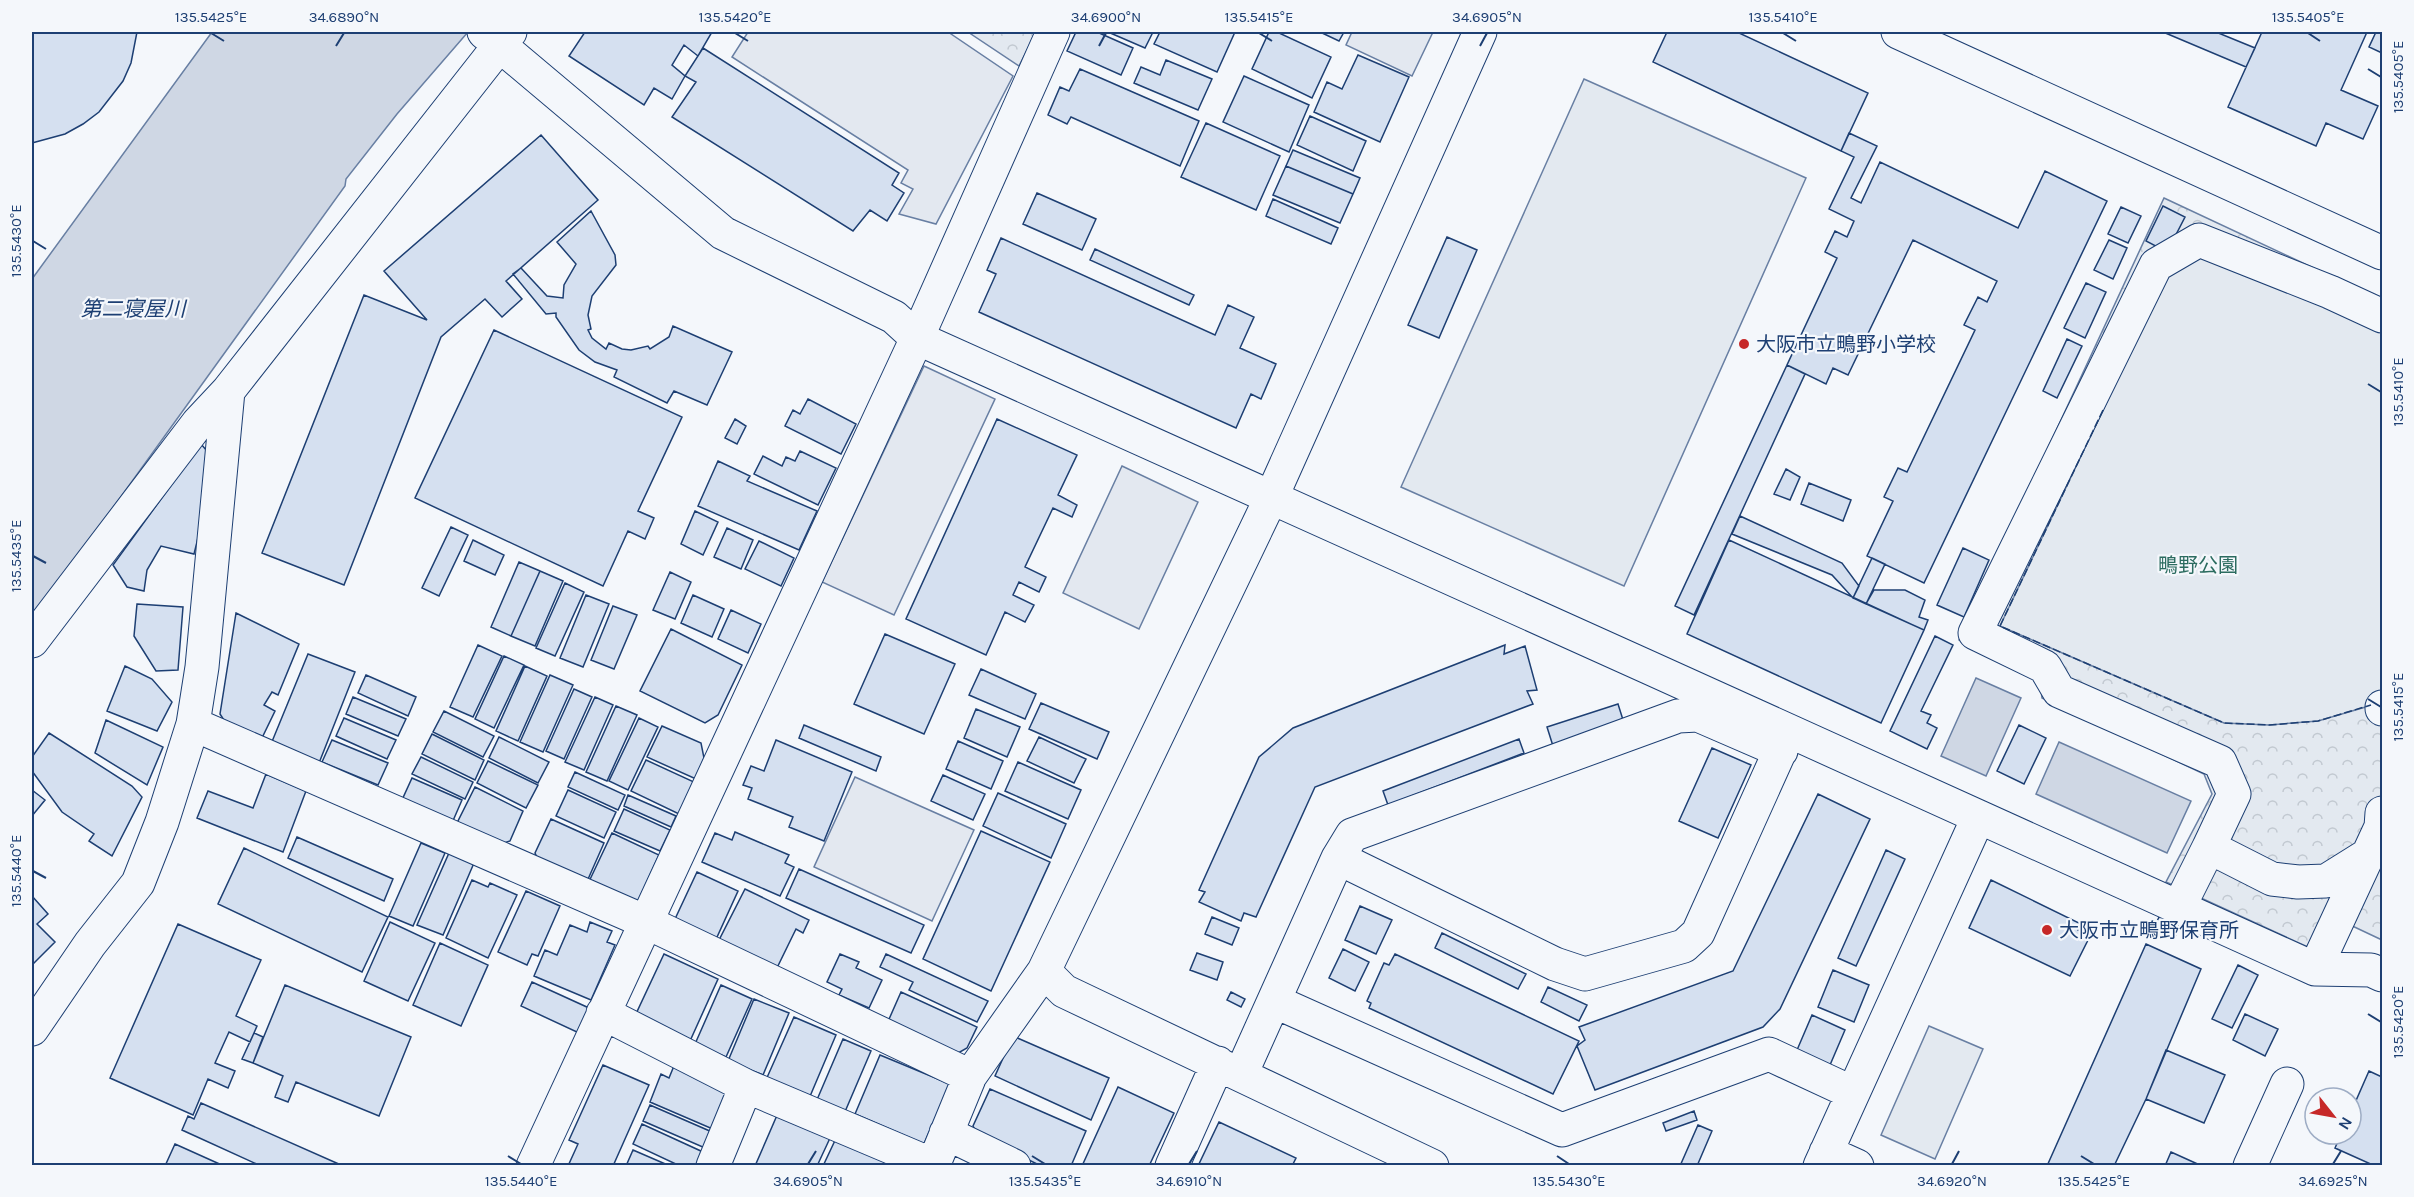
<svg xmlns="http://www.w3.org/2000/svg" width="2414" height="1197" font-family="Karla,'Noto Sans JP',sans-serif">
<defs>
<pattern id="forest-crowns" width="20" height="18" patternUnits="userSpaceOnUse" patternTransform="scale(1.5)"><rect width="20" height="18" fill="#e3e9f0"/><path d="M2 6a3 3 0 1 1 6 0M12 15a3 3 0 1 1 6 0" fill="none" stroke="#c2c9d1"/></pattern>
</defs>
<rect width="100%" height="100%" fill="#f4f7fb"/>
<path fill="url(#forest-crowns)" stroke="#687fa3" stroke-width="1.5" d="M968 32H1036L1019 66Z
M2164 198 2382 300V940L2327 914 2310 948 2166 882 2212 794 2204 774 2042 698 2040 682 1959 640Z"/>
<path fill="#e3e9f0" stroke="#687fa3" stroke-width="1.5" d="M1584 79 1806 178 1624 586 1401 487Z
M2212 255 2382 332V698L2369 706 2318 721 2269 725 2224 723 2000 626 2173 263Z
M1929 1026 1983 1049 1935 1159 1881 1135Z"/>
<path fill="#e3e8f0" stroke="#687fa3" stroke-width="1.5" d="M748 32H948L1013 76 936 224 899 214 913 189 901 183 908 170 732 57Z
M1352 32H1433L1412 76 1346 45Z
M924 366 995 399 894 615 822 582Z
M1122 466 1198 502 1139 629 1063 593Z
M855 777 974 830 932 921 814 867Z"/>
<path fill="#cfd7e4" stroke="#687fa3" stroke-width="1.5" d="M212 32H468L397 114 346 179 345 186 32 620V279Z
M1976 678 2021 698 1986 776 1941 756Z
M2059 742 2191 801 2167 853 2036 794Z"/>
<path fill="#d5e0f0" stroke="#1d3f73" stroke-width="1.5" d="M32 32H137L131 63 123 81 99 112 83 124 65 134 32 143Z
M585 32H712L698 56 684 45 672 65 685 76 672 99 654 88 644 105 569 56Z
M1076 32H1097L1133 48 1121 75 1067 51Z
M1108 32H1153L1145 48Z
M1160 32H1235L1217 72 1154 44Z
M1269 32H1277L1331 57 1312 98 1252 69Z
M1320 32H1344L1339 41Z
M1667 32H1737L1868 93 1841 151 1653 62Z
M2163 32H2216L2255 48 2246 67Z
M2262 32H2367L2341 90 2378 106 2363 139 2326 123 2316 146 2228 107Z
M2376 32H2382V53L2369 47Z
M703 48 899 173 892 185 904 193 887 221 870 210 853 231 672 117 696 82 685 76Z
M1358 55 1409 77 1380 142 1314 112 1327 82 1342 89Z
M1166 60 1212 79 1198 110 1134 83 1141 67 1160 75Z
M1080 69 1199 121 1180 166 1071 117 1067 124 1048 115 1060 87 1069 91Z
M1244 76 1309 105 1289 152 1223 122Z
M1310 116 1366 141 1353 171 1297 145Z
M1206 123 1280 156 1256 210 1181 177Z
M1849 133 1877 146 1851 198 1861 203 1880 162 2018 228 2045 171 2107 201 1924 583 1867 556 1893 501 1884 497 1898 468 1907 472 1975 330 1964 325 1978 297 1987 302 1997 281 1913 240 1848 375 1833 368 1826 384 1787 365 1837 258 1825 252 1835 231 1847 237 1854 221 1829 209 1854 157 1841 151Z
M541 135 598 200 506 281 522 299 502 317 485 299 441 337 344 585 262 553 364 295 427 320 384 271Z
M1293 150 1360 178 1353 194 1286 166Z
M1286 166 1353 194 1340 223 1273 195Z
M1037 193 1096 219 1082 250 1023 224Z
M1273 199 1338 228 1331 244 1266 216Z
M2163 206 2185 217 2167 252 2146 241Z
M2121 207 2141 216 2128 243 2108 234Z
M591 211 615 255 616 265 592 296 588 315 591 329 588 330 592 338 606 349 609 343 622 349 631 350 648 346 650 349 669 337 673 326 732 352 707 405 674 391 667 403 614 377 617 370 595 362 579 350 556 317V313L546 314 513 274 521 268 547 296 563 298 564 285 576 264 557 242Z
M1447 237 1477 250 1439 338 1408 325Z
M1001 238 1215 335 1228 305 1254 317 1240 348 1276 364 1261 399 1251 394 1236 428 979 312 996 274 987 270Z
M2109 240 2127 248 2113 279 2094 270Z
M1095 249 1194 295 1189 305 1090 260Z
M2086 283 2106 292 2085 338 2064 328Z
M494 330 682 417 638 511 654 518 645 539 628 531 603 586 415 498Z
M2067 339 2082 346 2057 398 2043 391Z
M1787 365 1805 374 1694 615 1675 606Z
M808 399 856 424 841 454 785 426 793 410 800 414Z
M735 419 746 426 737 444 725 438Z
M997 419 1077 455 1058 495 1077 505 1072 517 1053 508 1025 567 1046 577 1039 592 1019 582 1013 595 1034 605 1025 622 1005 612 986 655 906 619Z
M201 444 207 451 198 538 194 554 161 546 147 570 144 591 127 587 113 565Z
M800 451 836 468 818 505 754 474 763 456 782 466 786 457 795 461Z
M718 461 750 476 747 481 817 511 799 550 698 506Z
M1786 469 1800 477 1790 500 1774 494Z
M1809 483 1851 500 1843 521 1801 504Z
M695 511 718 522 703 555 681 544Z
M1740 516 1842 563 1859 586 1853 598 1832 575 1732 534Z
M451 527 468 535 439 596 422 588Z
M727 528 753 540 741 569 714 557Z
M473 540 504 555 495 575 464 561Z
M1729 540 1924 630 1881 723 1687 634Z
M759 541 794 558 781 586 745 569Z
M1963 548 1989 560 1964 617 1937 605Z
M1872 558 1885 564 1866 604 1853 598Z
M519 562 540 571 511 636 491 627Z
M540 571 563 581 535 646 511 636Z
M670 572 691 582 675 619 653 610Z
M565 583 584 592 555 656 536 648Z
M1874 590H1905L1925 600 1919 617 1928 620 1924 630 1866 604Z
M586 595 609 604 583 667 560 658Z
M693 595 724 609 712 637 681 623Z
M137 604 183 607 178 670 156 671 134 636Z
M613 606 637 615 614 669 591 660Z
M731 610 761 624 748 653 718 639Z
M236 613 299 644 278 695 272 692 264 705 275 711 260 742 229 728 220 714Z
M671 629 742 665 718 715 705 723 640 691Z
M885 634 955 664 924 734 854 704Z
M1935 636 1953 645 1921 711 1931 715 1927 723 1937 728 1927 749 1890 731Z
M478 645 502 656 473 717 450 707Z
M1505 645 1504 654 1525 646 1537 690 1527 691 1533 704 1315 787 1256 917 1244 913 1241 921 1199 902 1205 892 1199 890 1259 757 1293 728Z
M308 654 355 672 319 763 271 744Z
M504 656 524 665 494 728 475 719Z
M125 666 152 679 172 702 157 731 107 711Z
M525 666 547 676 518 741 496 731Z
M981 669 1036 694 1025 719 969 695Z
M366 675 416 697 408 716 358 693Z
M550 675 573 685 543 752 520 742Z
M574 689 592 697 564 759 546 751Z
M353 697 406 719 398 736 346 714Z
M595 697 613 705 584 770 565 762Z
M1041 703 1109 732 1097 759 1029 729Z
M1618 704 1624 723 1553 746 1547 727Z
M616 706 637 715 607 781 586 772Z
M976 709 1020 727 1007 757 964 738Z
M444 711 494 736 483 757 433 732Z
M344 718 396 740 387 759 336 736Z
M639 718 658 727 628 790 609 781Z
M106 720 163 747 147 785 95 753Z
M804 725 881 757 876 771 799 738Z
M2019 725 2046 738 2024 784 1997 771Z
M662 726 701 743 704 758 696 779 647 757Z
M49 733 132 786 142 797 112 856 89 841 94 834 62 812 32 771V757Z
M432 734 484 760 475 780 422 754Z
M499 737 549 762 538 783 489 758Z
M1039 737 1086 759 1074 783 1027 761Z
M1519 739 1524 753 1388 805 1383 791Z
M332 740 388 763 378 785 322 762Z
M776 740 852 772 824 841 789 827 793 817 748 799 752 788 743 785 751 766 764 771Z
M958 741 1003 761 991 789 946 769Z
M1712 748 1751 765 1718 838 1679 821Z
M421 757 473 782 465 799 412 774Z
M646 760 694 782 679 814 631 791Z
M488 761 538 785 526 808 477 783Z
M1018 762 1081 790 1068 819 1005 791Z
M575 772 625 795 618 810 568 787Z
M266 774 306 791 283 852 197 818 208 791 253 808Z
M943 775 985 794 973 820 931 801Z
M412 778 462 800 452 823 402 800Z
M475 787 523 811 510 841 498 845 456 825Z
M32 790 45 800 32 816Z
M568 790 616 812 604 838 556 816Z
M998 793 1066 824 1051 858 983 826Z
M1818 794 1870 819 1780 1009 1763 1027 1595 1090 1577 1046 1585 1040 1579 1027 1733 971Z
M628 795 676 816 671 827 624 806Z
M624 809 670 830 660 851 614 831Z
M551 819 604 843 585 886 541 866 535 853Z
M981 831 1050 862 991 991 923 959Z
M735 832 789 855 785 863 794 867 780 896 702 862 715 833 732 840Z
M612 833 659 855 636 906 585 890Z
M297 837 393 879 384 901 288 858Z
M421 843 445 853 413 926 389 916Z
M244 848 388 917 362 972 218 904Z
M1886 850 1905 859 1856 966 1838 958Z
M449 853 474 863 443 935 417 925Z
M799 869 924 925 911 953 786 898Z
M697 872 738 891 712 948 675 919Z
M472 880 488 887 490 883 517 895 488 958 446 938Z
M1991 880 2081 924 2078 930 2090 936 2070 976 1969 928Z
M745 889 809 920 803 933 796 929 773 976 715 948Z
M526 891 560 906 538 956 532 954 527 965 498 952Z
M32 896 48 914 37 924 55 942 32 965Z
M1360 906 1392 920 1376 954 1345 940Z
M2160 915 2181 924 2174 939 2153 930Z
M1212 917 1239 928 1232 945 1205 934Z
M390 922 435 943 408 1001 364 981Z
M590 922 612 931 607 942 615 945 591 1000 534 976 545 950 557 955 570 925 587 932Z
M178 924 261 960 236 1016 257 1026 250 1042 229 1032 215 1063 235 1071 228 1088 208 1079 193 1115 110 1078Z
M1442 933 1526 974 1518 989 1435 948Z
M440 943 488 965 461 1026 413 1005Z
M2146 944 2201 969 2146 1099 2114 1166H2047Z
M1343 949 1369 962 1355 991 1329 978Z
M1197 953 1223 962 1217 980 1190 970Z
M664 954 718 979 690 1041 635 1016Z
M840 954 859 962 856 968 882 980 869 1008 839 995 842 989 827 982Z
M886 954 988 1001 977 1022 909 990 913 982 880 967Z
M1395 954 1579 1041 1553 1094 1369 1008 1371 1003 1367 1001 1384 963 1389 965Z
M2238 965 2258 975 2232 1028 2212 1019Z
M1833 970 1869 985 1854 1022 1818 1007Z
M532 982 589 1008 579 1033 521 1006Z
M285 985 411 1037 379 1116 296 1082 288 1102 275 1097 283 1076 253 1063Z
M721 985 752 999 726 1057 695 1044Z
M1548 987 1587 1005 1579 1021 1541 1002Z
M901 992 977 1027 967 1048 953 1056 886 1026Z
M1231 992 1245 999 1241 1007 1227 1000Z
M754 999 789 1013 763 1075 728 1061Z
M2245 1014 2278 1029 2265 1056 2233 1040Z
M1812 1015 1845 1030 1830 1065 1797 1050Z
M794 1017 836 1035 808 1101 765 1082Z
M254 1033 263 1037 253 1063 242 1059Z
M1013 1036 1109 1078 1091 1120 995 1076Z
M843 1039 871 1051 844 1114 816 1102Z
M2166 1050 2225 1075 2204 1123 2146 1099Z
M880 1055 950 1084 924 1144 855 1114Z
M676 1061 734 1086 715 1130 650 1102 661 1074 669 1078Z
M603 1065 649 1085 613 1166H568L578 1144 569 1140Z
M2369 1071 2382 1077V1166H2375L2335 1148 2341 1134H2351V1112Z
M1118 1087 1174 1113 1149 1166H1082Z
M990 1089 1086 1131 1071 1166H1041L978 1135 973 1126Z
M201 1103 341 1165 261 1166 182 1130 188 1116 194 1119Z
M650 1105 712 1132 705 1148 643 1121Z
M1694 1111 1697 1120 1666 1131 1663 1123Z
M778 1113 831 1136 817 1166H755Z
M1219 1122 1296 1158 1292 1166H1198Z
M642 1124 703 1152 697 1166H680L633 1144Z
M1698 1125 1712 1131 1697 1166H1680Z
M839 1132 909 1166H823Z
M175 1144 224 1166H165Z
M633 1150 670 1166H626Z
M2171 1152 2202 1166H2165Z"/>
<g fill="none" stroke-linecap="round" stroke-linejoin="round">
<g stroke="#1d3f73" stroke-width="35">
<path id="minor" d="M484 32 723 233 894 317 917 338C1384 547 1849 758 2315 969L2371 970 2382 975
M1898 32 2382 253
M32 641 198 423 228 391 510 32
M2382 707V709
M193 724 646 922 970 1076
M2209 847 2234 794 2220 762 2059 691 2045 667 1975 633 2156 265 2199 240 2330 292 2382 316
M1338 858 1555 964 1585 974 1684 946 1698 933 1789 731
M2179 907 2209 847 2272 879 2298 882 2326 881 2366 856
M2315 969 2381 827 2382 813
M1274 1001 1562 1130 1769 1054 1853 1093
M603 1013 746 1086
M32 1029 90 944 138 883 162 822 193 724 202 667 228 391
M1241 1074 1338 858 1352 835 1678 716 1698 715 1781 751
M946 1133 1014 1166
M1826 1152 1857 1166
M533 1166 917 338 1053 32
M713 1166 746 1086 933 1165
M933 1166 970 1076 1044 971
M1172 1166 1218 1063
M1432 1166 1064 991 1044 971 1272 496 1480 32
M1820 1166 1978 818
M2250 1166 2287 1084"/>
</g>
<use href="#minor" stroke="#f4f7fb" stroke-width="33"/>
<path stroke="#1d3f73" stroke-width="1.5" stroke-dasharray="8 3" stroke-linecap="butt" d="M2103 410 2000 626 2224 723 2269 725 2318 721 2371 705"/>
</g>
<path fill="none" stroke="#1d3f73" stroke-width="2" d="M211 33 224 41M735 33 748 41M1259 33 1272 41M1783 33 1796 41M2308 33 2320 41M336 46 344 33M1099 46 1106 33M1480 46 1487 33M2368 69 2381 77M33 241 46 249M2368 384 2381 392M33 556 46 563M2368 699 2381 707M33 871 46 878M2368 1014 2381 1022M508 1156 521 1164M1032 1156 1045 1164M1557 1156 1569 1164M2081 1156 2094 1164M808 1164 816 1151M1189 1164 1197 1151M1952 1164 1959 1151M2333 1164 2341 1151"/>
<g fill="#c62828" stroke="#f4f7fb" stroke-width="2">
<circle cx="1744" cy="344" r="6"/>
<circle cx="2047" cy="930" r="6"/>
</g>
<g text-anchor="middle" stroke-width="4.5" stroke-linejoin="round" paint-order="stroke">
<g font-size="20" fill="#1d3f73" stroke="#f4f7fb" text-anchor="start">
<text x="1756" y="351">大阪市立鴫野小学校</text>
<text x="2059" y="937">大阪市立鴫野保育所</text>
</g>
<g font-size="20" fill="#2c6c60" stroke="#f4f7fb">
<text x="2198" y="572">鴫野公園</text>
</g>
<g font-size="21" font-style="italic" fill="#1d3f73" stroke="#f4f7fb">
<text x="133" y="316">第二寝屋川</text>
</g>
</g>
<rect width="2414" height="1197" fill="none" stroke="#f4f7fb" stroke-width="66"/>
<g transform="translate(2333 1116) rotate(121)"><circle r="28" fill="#f4f7fb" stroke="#9eadc5" stroke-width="1.5"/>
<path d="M0-4.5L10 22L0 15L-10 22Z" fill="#c62828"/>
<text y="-9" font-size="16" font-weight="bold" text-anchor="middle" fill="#1d3f73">N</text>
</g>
<rect x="33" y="33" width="2348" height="1131" fill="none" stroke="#1d3f73" stroke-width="2"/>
<g font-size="15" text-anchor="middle" fill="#1d3f73">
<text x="211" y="22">135.5425°E</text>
<text x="344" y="22">34.6890°N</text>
<text x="735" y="22">135.5420°E</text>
<text x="1106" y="22">34.6900°N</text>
<text x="1259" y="22">135.5415°E</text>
<text x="1487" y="22">34.6905°N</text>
<text x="1783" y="22">135.5410°E</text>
<text x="2308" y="22">135.5405°E</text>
<text transform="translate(2398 77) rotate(-90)" y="5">135.5405°E</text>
<text transform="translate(16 241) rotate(-90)" y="5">135.5430°E</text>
<text transform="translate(2398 392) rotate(-90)" y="5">135.5410°E</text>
<text transform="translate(16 556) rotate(-90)" y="5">135.5435°E</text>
<text transform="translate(2398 707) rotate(-90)" y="5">135.5415°E</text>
<text transform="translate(16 871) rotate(-90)" y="5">135.5440°E</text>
<text transform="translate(2398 1022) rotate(-90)" y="5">135.5420°E</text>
<text x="521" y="1186">135.5440°E</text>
<text x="808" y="1186">34.6905°N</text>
<text x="1045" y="1186">135.5435°E</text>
<text x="1189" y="1186">34.6910°N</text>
<text x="1569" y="1186">135.5430°E</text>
<text x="1952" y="1186">34.6920°N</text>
<text x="2094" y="1186">135.5425°E</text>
<text x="2333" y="1186">34.6925°N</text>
</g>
</svg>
